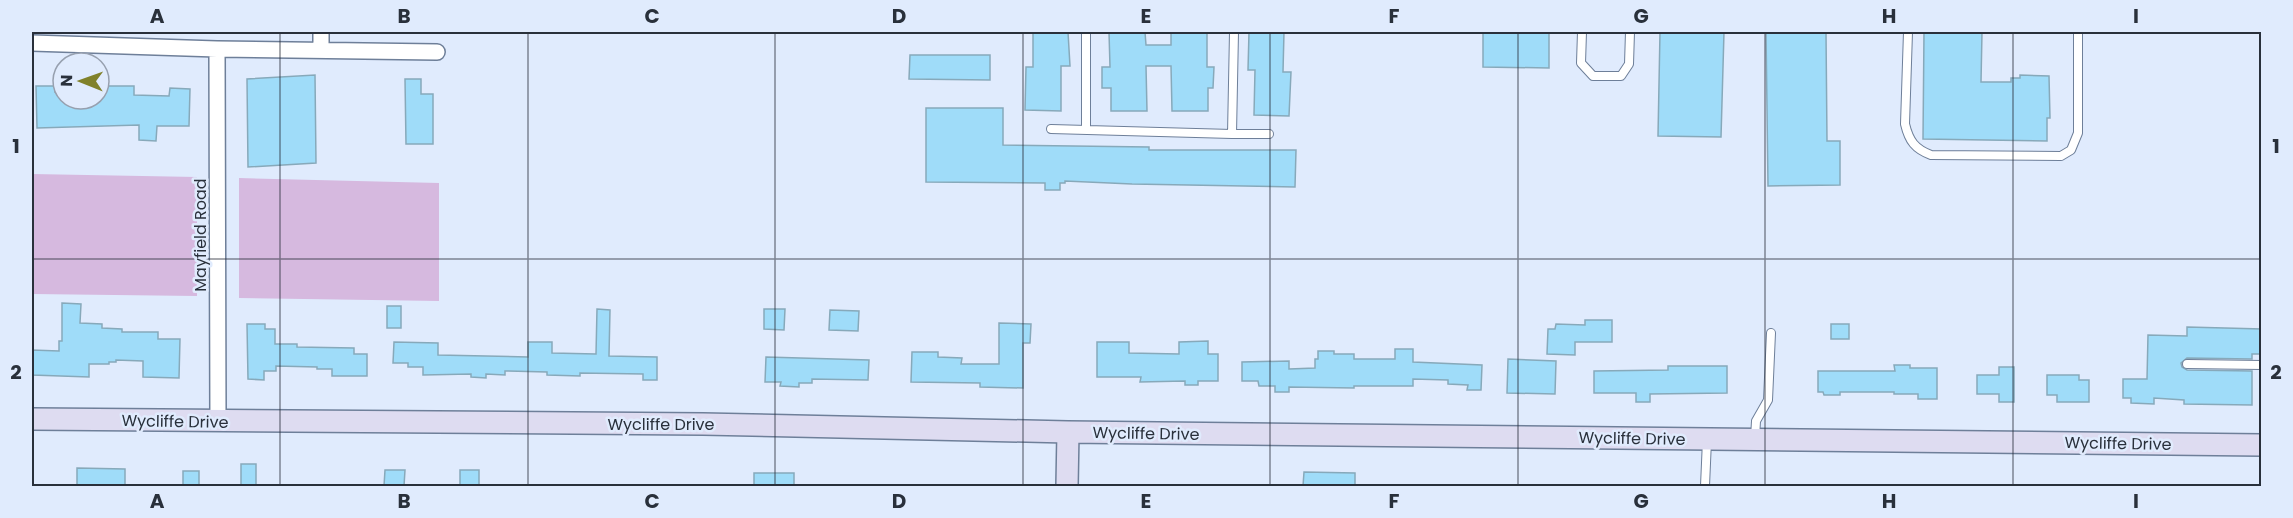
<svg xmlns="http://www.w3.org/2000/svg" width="2293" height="518" font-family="Poppins,sans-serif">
<rect width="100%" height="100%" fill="#e0ebfd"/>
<path fill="#d6b9df" d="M32 174 197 177V296L32 294Z
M239 178 439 183V301L239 298Z"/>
<path fill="#9fdcf9" stroke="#87a9ba" stroke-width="1.5" d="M1033 32H1068L1070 66H1061V111L1025 110 1026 67H1033Z
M1109 32H1145L1146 45H1171V32H1207V67H1214L1213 88H1208V111H1172L1171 66H1146L1147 111H1111V88H1102V67H1110Z
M1249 32H1284L1283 72H1291L1289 116 1254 115 1255 70H1248Z
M1483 32H1549V68L1483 67Z
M1660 32H1724L1721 137 1658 136Z
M1766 32H1826L1827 141H1840V185L1768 186Z
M1924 32H1982L1981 82H2011V78H2020V75L2049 76 2050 118H2047V141L1923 139Z
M910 55H990V80L909 79Z
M315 75 316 163 248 167 247 79Z
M405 79H421V94H433V144H406Z
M36 86H55V92H63V99H99V92H103V86H134V95L169 96 170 88 190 89 189 126H157L156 141 139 140V125L37 128Z
M926 108H1003V145L1149 147V150H1296L1295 187 1132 184 1065 181V183H1060V190H1045V183L926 182Z
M62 303 81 304 80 323 102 324V328L122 329V332H158V339H180L179 378 143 377V361L116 360V362H109V364H89V377L32 375V350L59 351V341H62Z
M387 306H401V328H387Z
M597 309 610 310 609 356 657 357V380H643V374L580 373V376L547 375V372L505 371V375L486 374V378L471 377V374L423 375V367H408V363H393L394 342 438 343V355L528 357V342H552V353L596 354Z
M764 309H785L784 330 764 329Z
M830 310 859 311 858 331 829 330Z
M1585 320H1612V342H1575V355L1547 354 1548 329H1555L1556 324 1585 325Z
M999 323 1031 324 1030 343H1023V388L980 387V383L911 382 912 352H938V357L962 358 961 364H999Z
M247 324H265V329H275V344H297V347L354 348V354H367V376H332V369H317V367L276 366V371H264V380L248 379Z
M1831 324H1849V339H1831Z
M2187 327 2262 329V354H2252V359L2187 358 2181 363 2182 367 2187 370 2252 371V405L2184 404V400L2154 398V404L2131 403V398H2123V379H2147L2148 335 2187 336Z
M1208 341V354H1218V381H1198V385H1185V381L1140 382 1141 377H1097V342H1129V353L1179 354V342Z
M1395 349H1413V362L1482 365 1481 390H1467L1468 385 1448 384V380L1413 379V386H1354V388L1289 387V392H1275V386H1259L1258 381H1242V362L1289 361V369L1315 368V359H1318V351H1334V354H1354V359H1395Z
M766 357 869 360 868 380 812 379V383H799V387L780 386 781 382H765Z
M1508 359 1556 361 1555 394 1507 393Z
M1894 365H1910V368H1937V399H1918V394H1894V392H1840V395H1824L1823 392H1818V371H1895Z
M1668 366H1727V393L1650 394V402H1636V393H1594V371L1668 370Z
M1999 367H2014V402H1999V394H1977V375H1999Z
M2047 375H2079V380H2089V402H2057V395H2047Z
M241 464H256V486H241Z
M77 468 125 469V486H77Z
M385 470H405L404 486H384Z
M460 470H479V486H460Z
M183 471H199V486H183Z
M1304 472 1355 473V486H1303Z
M754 473H794V486H754Z"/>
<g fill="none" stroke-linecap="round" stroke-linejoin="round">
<g stroke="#6e7f99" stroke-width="10">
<path id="lane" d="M1582 32 1581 63 1593 76H1621L1629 64 1630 32
M1908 32 1905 124C1909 141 1915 149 1931 155L2061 156 2071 150 2078 133V32
M1051 129 1232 134 1234 32
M1086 130V32
M1232 134H1269
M2187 364 2262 365
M1755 438 1756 421 1768 400 1771 333
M1705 486 1707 440"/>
</g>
<g stroke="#6e7f99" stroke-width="18">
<path id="street" d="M32 43 217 49 437 52
M217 49 218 421
M321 50V32"/>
</g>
<g stroke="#6e7f99" stroke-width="24">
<path id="secondary" d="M32 419 703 424 1068 432 2262 445
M1067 486 1068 432"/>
</g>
<use href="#lane" stroke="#fff" stroke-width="8"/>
<use href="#street" stroke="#fff" stroke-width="15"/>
<use href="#secondary" stroke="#dedcf1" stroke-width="21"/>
</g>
<path fill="none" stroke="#29303b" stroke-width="1.5" stroke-opacity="0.55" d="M280 32V486M528 32V486M775 32V486M1023 32V486M1270 32V486M1518 32V486M1765 32V486M2013 32V486M32 259H2262"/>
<g text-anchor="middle" stroke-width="5" stroke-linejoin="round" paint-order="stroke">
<g font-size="16" fill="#29303b" stroke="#e0ebfd">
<text transform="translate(200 235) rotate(-90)" y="6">Mayfield Road</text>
<text transform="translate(175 421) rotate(1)" y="6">Wycliffe Drive</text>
<text x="661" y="430">Wycliffe Drive</text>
<text transform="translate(1146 433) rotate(1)" y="6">Wycliffe Drive</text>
<text transform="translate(1632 438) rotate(1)" y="6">Wycliffe Drive</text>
<text transform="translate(2118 443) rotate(1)" y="6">Wycliffe Drive</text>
</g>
</g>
<rect width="2293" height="518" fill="none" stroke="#e0ebfd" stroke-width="66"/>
<g transform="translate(81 81) rotate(271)"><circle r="28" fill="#e0ebfd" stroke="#97a0af" stroke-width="1.5"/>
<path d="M0-4.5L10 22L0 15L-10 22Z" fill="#80812a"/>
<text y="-9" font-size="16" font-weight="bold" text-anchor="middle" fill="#29303b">N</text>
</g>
<rect x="33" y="33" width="2227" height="452" fill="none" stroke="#29303b" stroke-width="2"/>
<g font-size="20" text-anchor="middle" font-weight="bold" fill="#29303b">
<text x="157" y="23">A</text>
<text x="404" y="23">B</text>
<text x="652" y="23">C</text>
<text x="899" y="23">D</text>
<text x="1146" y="23">E</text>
<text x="1394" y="23">F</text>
<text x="1641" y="23">G</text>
<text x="1889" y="23">H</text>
<text x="2136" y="23">I</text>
<text x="16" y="153">1</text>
<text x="2276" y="153">1</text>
<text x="16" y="379">2</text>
<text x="2276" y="379">2</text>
<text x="157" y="508">A</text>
<text x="404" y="508">B</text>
<text x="652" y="508">C</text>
<text x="899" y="508">D</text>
<text x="1146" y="508">E</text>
<text x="1394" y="508">F</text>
<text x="1641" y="508">G</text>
<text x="1889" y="508">H</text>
<text x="2136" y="508">I</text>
</g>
</svg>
